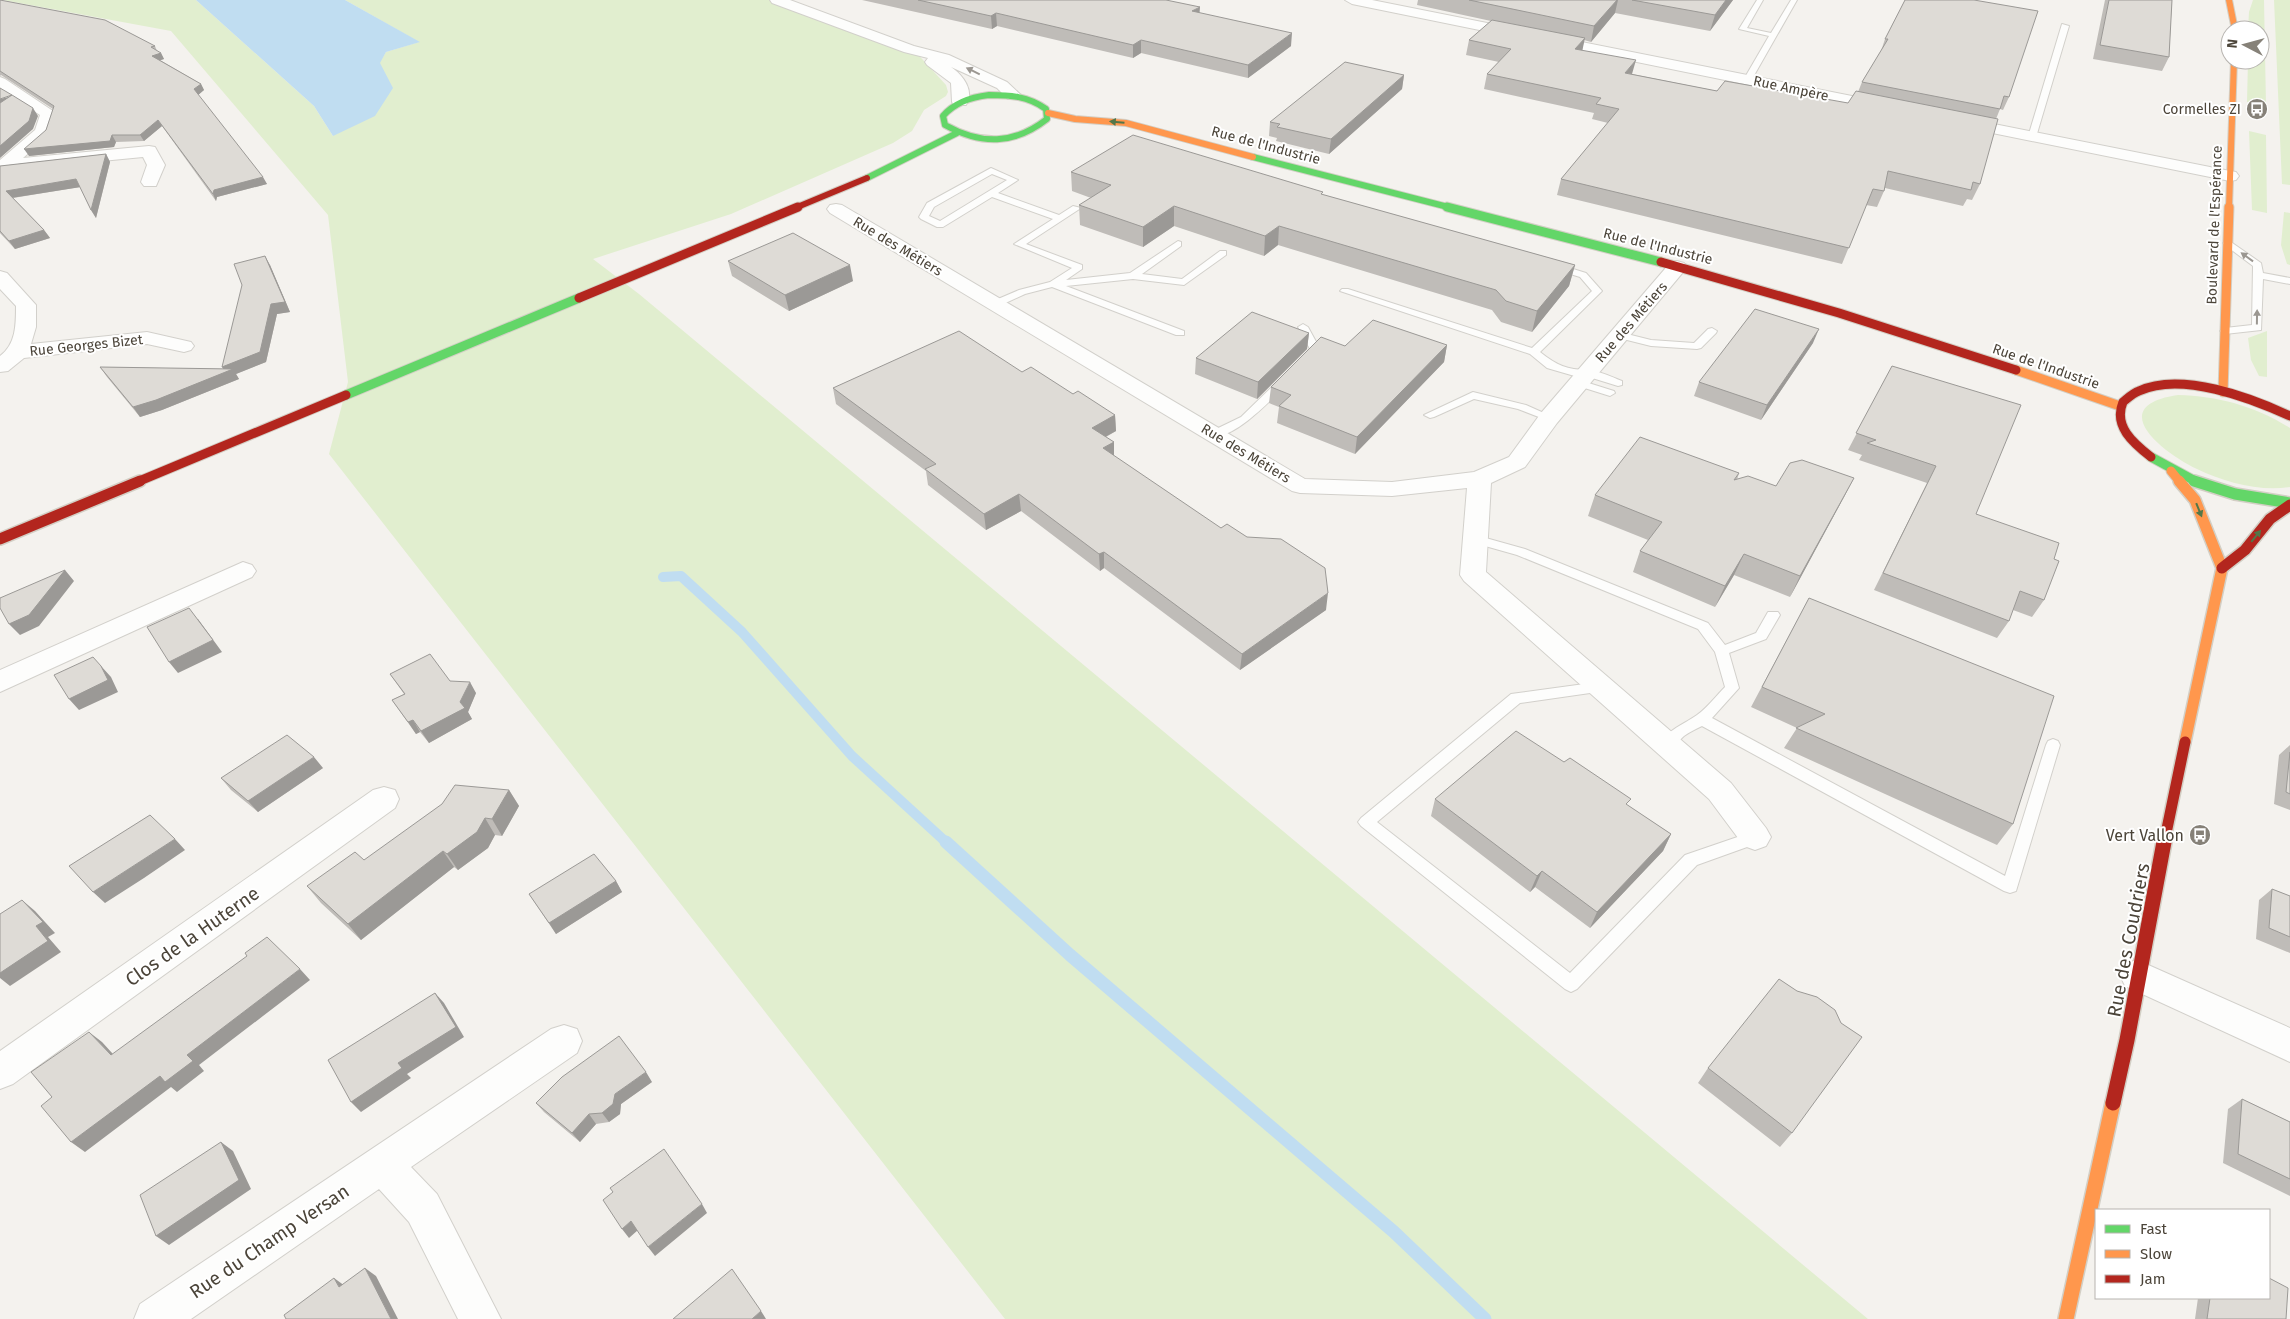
<svg xmlns="http://www.w3.org/2000/svg" width="2290" height="1319" font-family="'Fira Sans',sans-serif">
<rect width="100%" height="100%" fill="#f4f2ee"/>
<path fill="#e1eecf" d="M3 0H196L314 106 333 136 386 52 419 42 345 0H779L912 48 946 85 948 92 946 96 924 110 912 131 893 143 731 214 593 259 639 294 1868 1319H1005L329 454 348 382 328 215 171 31Z
M2253 0H2264L2266 105 2247 102 2248 60H2260V30H2248L2249 12Z
M2274 0H2290V185L2282 184Z
M2249 131 2266 135 2267 213 2252 210Z
M2284 212 2290 213V265L2287 264 2281 245Z
M2267 331V377L2259 376 2251 360 2248 338Z
M2178 395C2218 396 2255 406 2290 428V487C2260 492 2224 482 2197 469 2163 453 2103 406 2178 395Z"/>
<path fill="#c0ddf1" d="M196 0H345L420 42 386 52 380 63 393 88 375 116 333 136 314 106Z"/>
<g fill="none" stroke-linecap="round" stroke-linejoin="round">
<path stroke="#c0ddf1" stroke-width="10" d="M663 577 681 576 742 632 852 756 947 843"/>
<path stroke="#c0ddf1" stroke-width="13" d="M946 842 1070 955 1394 1232 1485 1319"/>
<g stroke="#d2d0cb" stroke-width="2">
<path id="lane" d="M1757 0H1763L1747 28 1771 33 1791 0H1797L1752 79 1748 81 1744 79 1769 36 1739 29Z
M2062 24 2069 26 2036 137 2029 139 2028 137Z
M991 168 1018 180 998 193 1059 215 1073 206 1081 208 1026 244 1082 265V269L1066 280 1130 273 1178 241 1181 242V246L1142 274 1182 279 1220 251H1226V255L1184 285 1133 279 1066 286 1184 331V335H1176L1052 287 1025 294 999 306H991V302L1019 290 1050 282 1072 268 1014 244 1053 219 992 197 943 227H937L921 219 919 217 927 203ZM992 174 1007 180 940 221 929 216 934 207Z
M2228 240 2261 263 2263 273 2290 278V284L2263 279 2261 330 2225 334 2220 331 2225 328 2252 325 2253 266 2225 245 2223 243Z
M1557 264 1586 273 1602 291 1540 352C1556 365 1568 370 1587 370 1597 370 1612 377 1622 381V385L1618 386 1589 377 1585 379 1547 368 1530 354 1340 291 1342 289H1348L1532 348 1592 291 1580 277 1554 269V265Z
M1303 324 1308 327 1320 349 1309 361 1305 362 1300 359 1310 349 1298 327Z
M1712 328 1717 331 1716 333 1701 348 1697 349 1651 346 1615 337 1614 335 1619 332 1651 340 1694 343 1708 329Z
M1283 379 1287 380V384C1272 399 1232 442 1210 436L1208 434 1210 432 1241 417 1279 380Z
M1579 380 1614 391 1615 393 1610 396 1575 385V381Z
M1473 392 1526 405 1555 418 1549 421 1518 409 1474 399 1434 417 1430 418 1424 415Z
M1475 535 1525 549 1708 623 1725 645 1756 633 1768 612H1778L1780 615 1766 639 1729 653 1739 688 1712 718 2005 876 2046 745 2048 741 2053 739 2058 741 2060 745 2016 891 2010 893 2004 891 1702 726C1696 729 1689 732 1684 736 1677 742 1673 753 1662 749L1660 745C1668 729 1683 725 1697 715 1707 708 1716 696 1725 687L1715 652 1698 629 1517 555 1471 542 1469 539 1471 536Z
M1599 682 1604 683 1606 687 1604 691 1520 703 1377 822 1570 973 1685 855 1755 831 1761 832 1763 837 1761 842 1697 865 1577 989 1571 992 1565 989 1361 826 1358 822 1361 818 1511 694Z"/>
</g>
<g stroke="#d2d0cb" stroke-width="2">
<path id="street" d="M770 0H790L914 46 949 55 1007 82 1022 96 1020 99H1008L997 88 951 67C963 75 975 91 966 105H954L952 102 951 83 927 65 925 62 928 58 904 52 772 3Z
M1345 0H1372L1887 103 1893 105 1895 108 1893 111 1887 113 1352 4Z
M0 77 5 79 56 113 49 135 23 158 149 146 155 147 165 165 156 186H144L141 182 147 165 143 157 9 170 0 173V160L35 130 40 115 0 89Z
M1959 117 2230 171 2236 172 2239 176 2236 180 2230 181 1953 125 1951 122 1953 119Z
M836 204 842 205 1305 479 1392 482 1474 472 1509 457 1541 413 1670 263 1677 261 1684 263 1687 267 1684 271 1557 423 1525 467 1491 483 1486 572 1731 783 1766 828 1771 837 1766 846 1755 850 1744 846 1709 799 1464 581 1460 575 1467 488 1392 496 1300 493 1292 491 830 213 827 209 830 205Z
M0 271 7 273 36 305V327L31 344 147 332 191 342 194 346 191 350 184 352 147 344 24 358 8 371 0 372V356C16 344 16 325 16 306L0 289Z
M243 562 252 565 256 571 252 577 0 692V670Z
M384 787 395 790 399 799 395 808 13 1084 0 1089V1051L373 790Z
M2137 960 2290 1028V1062L2125 986 2120 975 2125 964Z
M564 1025 577 1029 582 1041 577 1053 411 1167 437 1194 501 1319H458L409 1222 379 1189 191 1319H134L140 1304 551 1029Z"/>
</g>
<g stroke="#d3cfc5" stroke-width="8">
<path id="fast-far2" d="M989 95C1010 95 1028 96 1046 109L1047 119C1014 145 981 145 945 125L943 116C955 102 971 97 989 95Z
M1253 157 1452 208
M867 178 957 133"/>
</g>
<g stroke="#d3cfc5" stroke-width="11">
<path id="fast-far1" d="M1447 207 1661 262
M346 395 579 298
M2151 457 2197 482"/>
</g>
<g stroke="#d3cfc5" stroke-width="14">
<path id="fast" d="M2194 481 2235 494 2290 503"/>
</g>
<g stroke="#d3cfc5" stroke-width="8">
<path id="slow-far3" d="M2229 0 2235 30
M1048 113 1075 119 1126 123 1253 157
M2229 208 2234 60"/>
</g>
<g stroke="#d3cfc5" stroke-width="11">
<path id="slow-far2" d="M2016 370 2120 406
M2223 392 2229 207
M2171 471 2180 482"/>
</g>
<g stroke="#d3cfc5" stroke-width="14">
<path id="slow-far1" d="M2179 481 2195 500 2222 568 2185 742"/>
</g>
<g stroke="#d3cfc5" stroke-width="18">
<path id="slow" d="M2066 1319 2113 1103"/>
</g>
<g stroke="#d3cfc5" stroke-width="8">
<path id="jam-far3" d="M795 208 867 178"/>
</g>
<g stroke="#d3cfc5" stroke-width="11">
<path id="jam-far2" d="M1661 262 1839 313 2016 370
M579 298 798 207
M2151 457C2133 443 2113 426 2123 402 2128 398 2133 393 2139 391 2181 371 2251 398 2290 416
M137 482 346 395"/>
</g>
<g stroke="#d3cfc5" stroke-width="14">
<path id="jam-far1" d="M0 539 140 481
M2222 568 2245 550 2270 519 2290 505
M2164 843 2185 742"/>
</g>
<g stroke="#d3cfc5" stroke-width="18">
<path id="jam" d="M2113 1103 2127 1040 2164 842"/>
</g>
<use href="#lane" fill="#fdfdfc" fill-rule="evenodd"/>
<use href="#street" fill="#fdfdfc" fill-rule="evenodd"/>
<use href="#fast-far2" stroke="#63d668" stroke-width="6"/>
<use href="#fast-far1" stroke="#63d668" stroke-width="9"/>
<use href="#fast" stroke="#63d668" stroke-width="11"/>
<use href="#slow-far3" stroke="#ff974d" stroke-width="6"/>
<use href="#slow-far2" stroke="#ff974d" stroke-width="9"/>
<use href="#slow-far1" stroke="#ff974d" stroke-width="11"/>
<use href="#slow" stroke="#ff974d" stroke-width="15"/>
<use href="#jam-far3" stroke="#b3261e" stroke-width="6"/>
<use href="#jam-far2" stroke="#b3261e" stroke-width="9"/>
<use href="#jam-far1" stroke="#b3261e" stroke-width="11"/>
<use href="#jam" stroke="#b3261e" stroke-width="15"/>
</g>
<path fill="#bfbcb8" d="M0 0 155 46 157 51 161 53 164 59 160 60 201 84 204 90 198 95 267 184 217 197 216 201 162 126 144 141 116 142 114 147 29 156 46 130 53 109 1 75 0 76Z
M862 0H1166L1200 13 1291 46 1248 78 1141 53 1133 58 997 26 992 29Z
M1418 0H1733L1710 31 1615 13 1591 42 1584 40 1582 50 1632 74 1717 91 1848 103 1858 92 1862 82 1881 51 1885 39 1905 0 2009 97 2003 110 2000 109 1996 119 1980 184 1972 200 1967 199 1963 206 1885 188 1884 191 1877 207 1866 205 1842 264 1557 195 1561 179 1608 123 1592 119 1594 113 1484 89 1487 74 1499 62 1466 55 1469 40 1491 21 1417 5Z
M2105 0H2172L2169 57 2162 71 2093 59Z
M1404 75 1402 89 1329 154 1276 141 1277 138 1269 136 1270 122Z
M106 154 110 162 96 218 91 210 80 187 13 198 44 230 50 238 15 249 0 233V166Z
M1071 172 1323 195 1575 265 1569 286 1532 332 1501 322 1492 310 1278 245 1264 256 1174 226 1143 247 1080 225 1079 205 1091 198 1072 191Z
M728 261 853 281 789 311 732 276Z
M270 265 290 312 277 314 266 362 236 374 239 379 162 410 140 417 107 377 100 367 223 369Z
M1309 333 1307 349 1257 399 1195 374 1196 358Z
M1813 343 1761 420 1694 396 1699 382Z
M1447 345 1444 362 1355 454 1277 423 1279 407 1269 403 1271 387 1345 346Z
M1892 366 1976 514 2054 559 2044 600 2032 617 2013 610 2009 621 1997 638 1874 590 1927 483 1859 460 1862 455 1848 450Z
M1022 372 1073 394 1115 415 1116 431 1106 437 1114 442V456L1326 610 1240 670 1104 568 1100 571 1021 511 986 530 928 485 926 471 836 404 833 388Z
M1739 473 1737 480 1776 486 1854 478 1790 597 1734 575 1715 607 1633 572 1640 551 1648 540 1588 516 1595 495Z
M1809 598 2013 824 1997 845 1784 748 1797 728 1751 707Z
M390 674 450 681 476 693 468 712 472 719 429 743 420 732 416 734 392 700 404 694Z
M2290 745V810L2274 804 2279 755Z
M323 768 258 812 231 790 221 778Z
M509 790 519 806 502 836 495 835 488 848 458 870 454 867 361 940 321 903 307 886 364 860Z
M1435 799 1628 806 1671 834 1663 851 1590 928 1535 887 1530 892 1431 816Z
M616 881 622 892 556 934 529 894Z
M2272 889 2290 896V953L2256 939 2259 900Z
M1797 991 1792 1133 1780 1147 1698 1083 1708 1068Z
M652 1082 621 1104 620 1114 609 1122 596 1124 580 1142 544 1112 536 1103Z
M2242 1099 2290 1122V1196L2223 1163 2228 1109Z
M2198 1298H2269L2286 1319H2195Z"/>
<path fill="#9b9996" d="M1617 0H1618L1615 13 1591 42 1594 26Z
M1726 0H1733L1710 31 1715 15Z
M1200 7 1199 20 1192 11Z
M996 13 997 26 992 29 991 16Z
M1292 33 1291 46 1248 78V65Z
M1585 38 1582 52 1575 49Z
M1141 40V53L1133 58V45Z
M161 53 164 59 155 62 152 56Z
M1636 60 1632 74 1625 73Z
M1404 75 1402 89 1329 154 1331 139Z
M201 84 204 90 197 96 194 89Z
M13 96 0 107V99Z
M33 108 38 116 33 129 0 158V146Z
M158 120 162 126 144 141 140 135Z
M112 135 116 142 114 147 29 156 24 149Z
M106 154 110 162 96 218 91 210Z
M263 177 267 184 217 197 216 201 213 194 214 190Z
M76 179 81 187 11 198 6 191Z
M1174 206V226L1143 247V227Z
M1279 226 1278 245 1264 256 1265 236Z
M44 230 50 238 15 249 9 241Z
M265 256 270 265 290 312 277 314 266 362 236 374 239 379 162 410 140 417 133 407 225 372 222 367Z
M850 265 853 281 789 311 785 295Z
M1575 265 1569 286 1532 332 1537 311Z
M1819 329 1813 343 1761 420 1767 405Z
M1309 333 1307 349 1257 399 1258 382Z
M1447 345 1444 362 1355 454 1357 437Z
M1115 415 1116 431 1092 444V428Z
M1114 442V458L1103 448Z
M1854 478 1843 499 1790 597 1800 576Z
M1019 494 1021 511 986 530 984 514Z
M1104 552V568L1100 571 1099 554Z
M1744 554 1734 575 1715 607 1725 586Z
M65 570 74 581 39 626 20 635 9 624Z
M1328 593 1326 610 1240 670 1242 654Z
M198 619 222 652 178 673 169 662Z
M101 666 111 677 118 692 79 710 69 699Z
M470 682 476 693 468 712 472 719 429 743 421 731 460 702Z
M413 720 420 732 416 734 408 722Z
M314 757 323 768 258 812 248 801Z
M509 790 519 806 502 836 492 819Z
M485 818 495 835 488 848 458 870 447 854Z
M1671 834 1663 851 1590 928 1597 912Z
M175 839 185 850 144 878 105 903 93 892Z
M443 851 454 867 361 940 348 924Z
M1542 871 1535 887 1530 892 1537 876Z
M616 881 622 892 556 934 549 923Z
M22 900 35 911 55 933 48 937 61 952 10 986 0 978V973L36 926Z
M300 969 310 980 199 1065 204 1071 177 1092 171 1087 85 1152 71 1142Z
M435 993 444 1003 464 1037 407 1074 411 1078 361 1112 351 1102 398 1063Z
M89 1032 102 1042 123 1065 111 1055Z
M646 1072 652 1082 621 1104 620 1114 609 1122 602 1113 615 1094Z
M589 1114 596 1124 580 1142 572 1133Z
M221 1142 233 1151 251 1189 169 1245 156 1236Z
M702 1204 707 1213 655 1256 648 1247Z
M631 1221 638 1230 629 1238 622 1229Z
M365 1268 376 1276 398 1319H391Z
M334 1278 345 1286 339 1287Z
M761 1311 766 1319H752Z"/>
<path fill="#dedbd6" stroke="#9b9996" d="M0 0 105 20 155 46 151 47 161 53 152 56 201 84 194 89 263 177 214 190 213 194 158 120 140 135H112L110 141 24 149 46 130 54 106 0 71Z
M918 0H1166L1200 7 1192 11 1292 33 1248 65 1141 40 1133 45 996 13 991 16Z
M1469 0H1617L1594 26Z
M1632 0H1726L1715 15Z
M1905 0H1974L2038 11 2009 97 2004 96 2000 109 1862 82 1888 39H1885Z
M2109 0H2172L2169 57 2100 45Z
M1492 20 1585 38 1575 49 1636 60 1625 73 1717 91 1725 81 1848 103 1856 91 1998 119 1980 184 1973 182 1971 190 1888 171 1884 191 1873 189 1849 248 1561 179 1619 109 1596 104 1601 98 1487 74 1511 49 1469 40Z
M1345 62 1404 75 1331 139 1277 127 1280 124 1270 122Z
M0 88 12 95 0 99Z
M12 95 33 108 29 121 0 146V103Z
M1133 135 1323 192 1321 194 1575 265 1537 311 1506 301 1496 290 1279 226 1265 236 1174 206 1143 227 1079 205 1111 185 1071 172Z
M106 154 91 210 76 179 6 191 44 230 9 241 0 231V166Z
M793 233 850 265 785 295 728 261Z
M265 256 285 302 271 304 260 352 222 367 242 285 234 264Z
M1755 309 1819 329 1767 405 1699 382Z
M1252 312 1309 333 1258 382 1196 358Z
M1373 320 1447 345 1357 437 1279 406 1291 395 1271 387 1321 337 1345 346Z
M959 331 1022 372 1031 367 1073 394 1078 391 1115 415 1092 428 1114 442 1103 448 1221 528 1227 524 1247 537 1281 539 1325 568 1328 593 1242 654 1104 552 1099 554 1019 494 984 514 925 469 936 464 833 388Z
M1892 366 2021 405 1976 514 2059 543 2054 559 2059 561 2044 600 2020 591 2009 621 1883 573 1936 466 1867 443 1876 440 1856 433Z
M100 367 233 369 156 400 133 407Z
M1640 437 1739 473 1734 480 1748 476 1776 486 1790 463 1802 460 1854 478 1800 576 1744 554 1725 586 1640 551 1662 522 1595 495Z
M65 570 29 615 9 624 0 608V598Z
M1809 598 2054 696 2013 824 1796 728 1825 714 1762 687Z
M189 608 213 640 169 662 147 627Z
M430 654 450 681 470 682 460 702 465 708 421 731 413 720 408 722 392 700 405 694 390 674Z
M93 657 101 666 108 680 69 699 54 675Z
M1516 731 1564 762 1570 758 1631 799 1626 804 1671 834 1597 912 1542 871 1537 876 1435 799Z
M287 735 314 757 248 801 221 778Z
M2290 752V794L2286 792Z
M455 785 509 790 492 819 485 818 477 832 447 854 443 851 348 924 307 886 355 852 364 860 442 804Z
M150 815 175 839 93 892 69 866Z
M594 854 616 881 549 923 529 894Z
M2272 889 2290 896V937L2269 928Z
M22 900 43 922 36 926 48 941 0 973V914Z
M267 937 300 969 187 1055 193 1061 165 1082 160 1076 71 1142 41 1106 52 1097 31 1072 89 1032 111 1055 247 956 245 953Z
M1779 979 1797 991 1817 997 1835 1010 1841 1023 1862 1037 1792 1133 1708 1068Z
M435 993 456 1027 398 1063 402 1068 351 1102 328 1060Z
M619 1036 646 1072 615 1094 613 1104 602 1113 589 1114 572 1133 536 1103 562 1077Z
M2242 1099 2290 1122V1179L2238 1154Z
M221 1142 239 1180 156 1236 140 1195Z
M664 1149 702 1204 648 1247 631 1221 622 1229 603 1200 613 1192 610 1188Z
M365 1268 391 1319H286L284 1315 334 1278 339 1287Z
M732 1269 761 1311 752 1319H673Z
M2269 1278 2288 1288 2286 1319H2207L2210 1298H2269Z"/>
<defs><path id="oneway-solid" d="M-6-.8H1V-3.2L6.5 0L1 3.2V.8H-6Z" transform="scale(1.25)"/></defs>
<g fill="#9b9791">
<use href="#oneway-solid" transform="translate(973 71) rotate(-154)"/>
<use href="#oneway-solid" transform="translate(2247 257) rotate(-144)"/>
<use href="#oneway-solid" transform="translate(2257 317) rotate(-89)"/>
</g>
<g fill="#537749">
<use href="#oneway-solid" transform="translate(1117 122) rotate(-175)"/>
<use href="#oneway-solid" transform="translate(2199 510) rotate(68)"/>
<use href="#oneway-solid" transform="translate(2256 536) rotate(-51)"/>
</g>
<defs>
<g id="bus-disc" transform="scale(1.125)"><circle r="9.5" fill="#868178" stroke="#fff"/><path d="M-5-6H5V4H4V6H2V4H-2V6H-4V4H-5ZM-3.5-4V0h7V-4ZM-3.5 1.2v1.5H-2V1.2ZM2 1.2v1.5H3.5V1.2Z" fill="#fff"/></g>
</defs>
<g fill-rule="evenodd">
<use href="#bus-disc" x="2257" y="109"/>
<use href="#bus-disc" x="2200" y="835"/>
</g>
<g text-anchor="middle" stroke-width="4" stroke-linejoin="round" paint-order="stroke">
<g font-size="14" fill="#4b4439" stroke="#fff">
<text transform="translate(1791 88) rotate(12)" y="5">Rue Ampère</text>
<text transform="translate(1266 145) rotate(15)" y="5">Rue de l'Industrie</text>
<text transform="translate(2214 225) rotate(-88)" y="5">Boulevard de l'Espérance</text>
<text transform="translate(898 246) rotate(31)" y="5">Rue des Métiers</text>
<text transform="translate(1658 246) rotate(14)" y="5">Rue de l'Industrie</text>
<text transform="translate(1631 322) rotate(-49)" y="5">Rue des Métiers</text>
<text transform="translate(86 345) rotate(-6)" y="5">Rue Georges Bizet</text>
<text transform="translate(2046 366) rotate(19)" y="5">Rue de l'Industrie</text>
<text transform="translate(1246 453) rotate(31)" y="5">Rue des Métiers</text>
</g>
<g font-size="14" fill="#4b4439" stroke="#fff" text-anchor="end">
<text x="2241" y="114">Cormelles ZI</text>
</g>
<g font-size="16" fill="#4b4439" stroke="#fff" text-anchor="end">
<text x="2184" y="841">Vert Vallon</text>
</g>
<g font-size="19" fill="#4b4439" stroke="#fff">
<text transform="translate(192 936) rotate(-35)" y="7">Clos de la Huterne</text>
<text transform="translate(2128 940) rotate(-79)" y="7">Rue des Coudriers</text>
<text transform="translate(269 1241) rotate(-34)" y="7">Rue du Champ Versan</text>
</g>
</g>
<rect x="2095" y="1209" width="175" height="90" fill="#ffffff" stroke="#b7b4b0"/>
<rect x="2105" y="1225" width="25" height="8" fill="#63d668" stroke="#b7b4b0"/>
<text x="2140" y="1234" font-size="15" fill="#4b4439">Fast</text>
<rect x="2105" y="1250" width="25" height="8" fill="#ff974d" stroke="#b7b4b0"/>
<text x="2140" y="1259" font-size="15" fill="#4b4439">Slow</text>
<rect x="2105" y="1275" width="25" height="8" fill="#b3261e" stroke="#b7b4b0"/>
<text x="2140" y="1284" font-size="15" fill="#4b4439">Jam</text>
<g transform="translate(2245 45) rotate(276)"><circle r="24" fill="#ffffff" stroke="#b7b4b0"/>
<path d="M0-4L9 19L0 12L-9 19Z" fill="#868178"/>
<text y="-8" font-size="14" font-weight="bold" text-anchor="middle" fill="#4b4439">N</text>
</g>
</svg>
